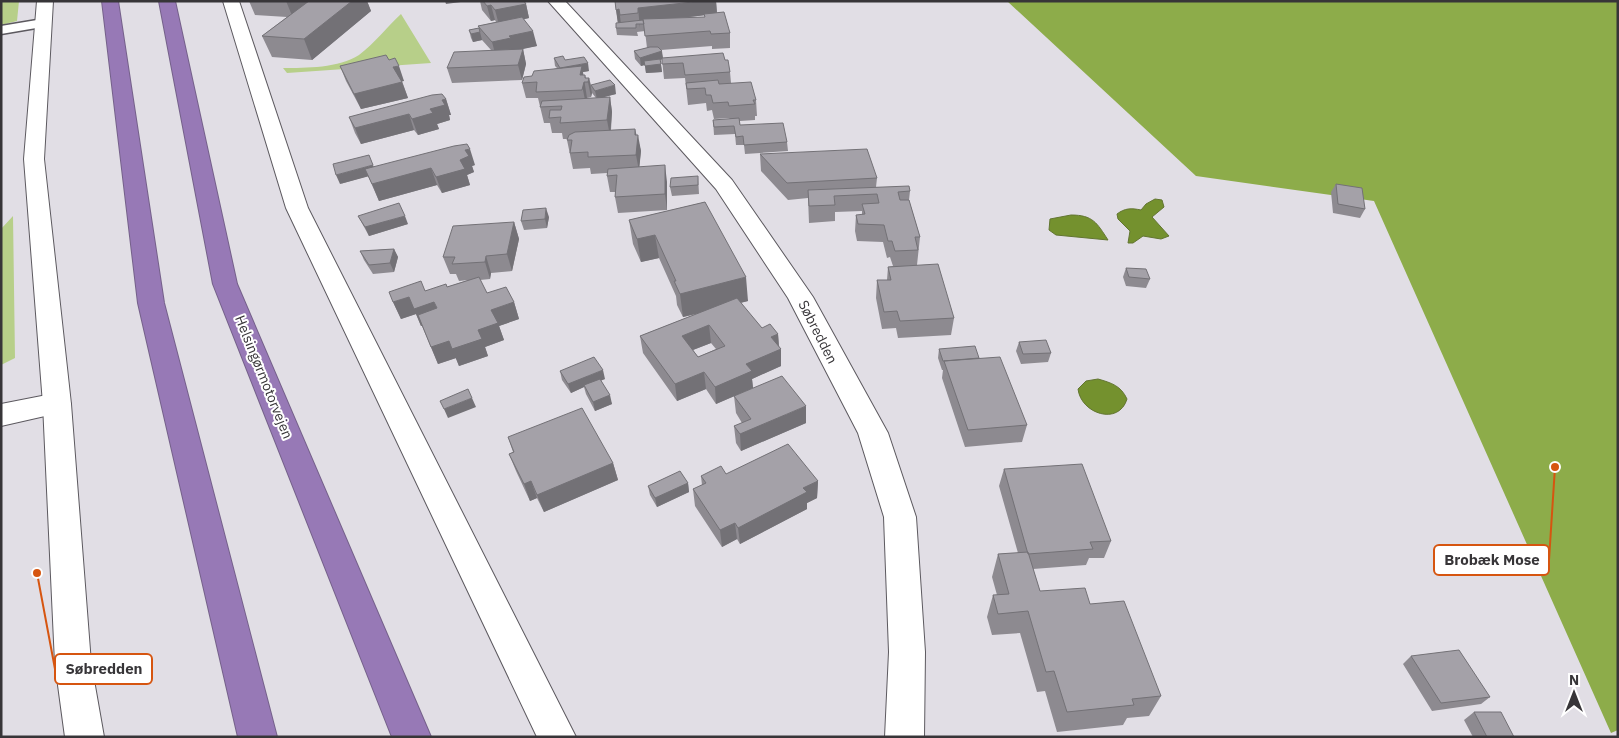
<svg xmlns="http://www.w3.org/2000/svg" width="1619" height="738" font-family="'IBM Plex Sans',sans-serif">
<rect width="100%" height="100%" fill="#e1dee5"/>
<path fill="#b7cf89" d="M1 1H19L17 21 1 25Z
M401 14 431 63 287 73 283 68C306 68 339 68 359 55 374 44 387 27 401 14Z
M13 216 15 358 1 365V229Z"/>
<path fill="#8dac4a" d="M1007 1H1618V730L1611 733 1374 201 1196 176Z"/>
<path fill="#74912e" stroke="#627531" d="M1155 199 1162 200 1164 207 1152 217 1169 236 1161 239 1143 236 1133 243H1128L1130 231 1118 219 1117 214C1125 208 1131 208 1141 210L1146 204Z
M1071 215C1093 215 1097 223 1108 240L1056 235 1049 230 1050 219Z
M1098 379C1112 383 1121 386 1127 399 1119 426 1081 414 1078 389L1086 381Z"/>
<g fill="none" stroke-linecap="round" stroke-linejoin="round">
<g stroke="#5c595f" stroke-width="3">
<path id="lane" d="M43 19 49 23 48 26 1 34V26Z"/>
</g>
<g stroke="#5c595f" stroke-width="2">
<path id="street" d="M548 1H565L732 180 813 297 888 433 916 517 925 652 924 737H885L889 652 884 517 858 433 788 298 716 189Z
M57 393 67 397 71 404 67 411 1 426V404Z"/>
</g>
<g stroke="#5c595f" stroke-width="2">
<path id="secondary" d="M37 1H53L44 159 71 404 91 663 104 737H65L55 663 43 404 24 159Z
M223 1H239L308 208 576 737H537L286 208Z"/>
</g>
<g stroke="#75618a" stroke-width="2">
<path id="highway" d="M102 1H118L164 303 277 737H238L138 303Z
M159 1H175L237 284 431 737H392L213 284Z"/>
</g>
<use href="#lane" fill="#fff" fill-rule="evenodd"/>
<use href="#street" fill="#fff" fill-rule="evenodd"/>
<use href="#secondary" fill="#fff" fill-rule="evenodd"/>
<use href="#highway" fill="#9779b6" fill-rule="evenodd"/>
</g>
<path fill="#8d8a90" fill-rule="evenodd" d="M249 1H367L371 11 312 60 272 57 262 36 287 17 255 15Z
M480 1H524L526 4 529 18 524 19 537 46 520 49H523L526 64 522 80 452 83 447 68 491 50 482 40 473 42 471 38 469 30 479 28 478 26 496 22 495 20 491 21 482 10Z
M615 1H716L717 13 730 33V48L712 49V46L661 50 663 58 725 60 730 72 731 83 756 100 757 116H755V120L740 121V125L787 142 788 151 745 154 744 145H736L735 134 714 135 713 120 730 119 729 118 714 119 712 110 707 111 706 103 688 105 685 78 664 79 662 59 660 60 662 72 646 73 645 65 641 66 635 59 634 51 647 48 645 31 637 32 638 36 617 35 616 28 618 23ZM704 15 705 17 684 18Z
M554 58 565 60 589 71 583 72V75H585L586 78H589L591 85 616 94 603 97H610L612 112 611 130 635 129 641 151 639 167 667 182V210L618 213 615 197V192H610L607 176V173L591 174 590 168 573 169 567 140 568 139H563L562 133H552L550 123H544L538 98H526L522 83 532 76 557 68 555 66ZM592 93 596 98H587L591 97Z
M389 60 404 81H402L408 98 361 109 346 81 340 66Z
M446 99 451 115H449L450 120 437 124 439 129 418 135 414 130 361 144 355 133 349 117Z
M760 154 877 178 876 187 910 191 909 200 920 237 917 265 954 318 951 335 898 338 896 328 882 329 876 298 877 280H887L888 267 893 266 890 257 887 258 883 242 857 241 855 231 856 215H862V211L835 212V221L809 223 808 198 788 200 761 171Z
M475 165 472 166 474 172 467 175 470 185 442 193 437 185 379 201 368 176 340 184 374 167Z
M698 176 699 194 672 196 670 187Z
M1336 184 1365 209 1360 218 1333 213 1331 192Z
M705 202 748 301 740 303 762 328 778 334 781 366 752 379 753 388 716 404 706 389 677 401 643 353 640 336 696 314 683 317 677 305 676 296 659 258 641 262 633 244 629 220ZM711 343 716 349 698 357 693 350Z
M358 216 408 224 369 236Z
M549 217 547 228 524 230 521 221Z
M514 222 519 239 512 271 491 273 490 279 480 280 487 293 514 302 519 319 499 326 504 340 485 347 488 356 459 366 456 358 438 364 422 326H421L416 314 401 319 393 302 425 291 447 287 468 280 459 281 456 274H450L443 257Z
M394 249 398 257 394 272 373 274 364 260 360 251Z
M1126 268 1150 279 1146 288 1126 286 1123 277Z
M1019 342 1051 353 1048 362 1021 364 1016 351Z
M939 349 979 358 1027 425 1022 442 965 447 942 378 943 370H942L938 358Z
M560 371 605 379 601 380 612 404 595 411 586 394 584 387 571 393 562 380Z
M734 396 806 423 741 451 736 443 734 426 742 423 736 413Z
M508 437 613 463 618 480 544 512 537 498 530 501 516 471 509 454 513 452Z
M1004 469 1111 541 1104 558H1089L1086 565 1033 569 1040 591 1090 604 1161 696 1149 716 1127 718 1123 725 1057 732 1045 691 1037 692 1020 633 992 635 987 617 993 595H997L992 577 998 554 1018 553 999 486Z
M726 474 818 481 817 498 807 503V509L740 544 737 539 722 547 695 506 693 489 702 485 701 476Z
M688 483 689 492 657 507 650 495 648 486Z
M1411 656 1490 697 1481 704 1432 711 1403 664Z
M1474 712 1514 737H1473L1464 720Z"/>
<path fill="#737176" d="M286 1H315L293 18Z
M352 1H367L371 11 312 60 304 39Z
M445 1H468L446 4Z
M702 1H716L717 14 640 22V28L638 8Z
M526 4 529 18 499 25 495 10Z
M491 5 495 20 491 21 487 6Z
M619 9 621 24H618L616 10Z
M533 31 537 46 514 51 496 57 492 42 509 36Z
M480 32 482 40 473 42 471 34Z
M523 49 526 64 522 80 518 65Z
M662 51 663 59 641 66 640 58Z
M588 63 589 71 583 72 587 98 586 105 580 75 560 68Z
M661 64 662 72 646 73 645 66Z
M399 66 404 81 398 82 393 67Z
M589 78 592 93 591 97 588 82Z
M402 82 408 98 361 109 354 94Z
M615 85 616 94 597 99 595 91Z
M610 97 612 112 610 136 607 120Z
M446 99 451 115H449L450 120 437 124 439 129 418 135 412 119 442 100Z
M409 114 414 130 361 144 355 128Z
M635 129 637 142 638 135 641 151 639 171 636 155 635 135Z
M470 149 475 165 472 166 474 172 467 175 470 185 442 193 436 177 460 160 465 150Z
M373 165 377 174 340 184 336 175Z
M665 165 667 182V210L665 194Z
M431 168 437 185 379 201 372 184Z
M546 208 549 217 547 228 545 219Z
M405 216 408 224 369 236 365 227Z
M514 222 519 239 512 271 507 254Z
M655 235 659 258 641 262 637 239Z
M394 249 398 257 394 272 390 263Z
M486 256 491 273 490 279 485 262Z
M746 277 748 301 683 317 680 294Z
M409 297 434 302 441 319 421 326 416 314 401 319 393 302Z
M514 302 519 319 499 326 504 340 485 347 488 356 459 366 452 349 491 310Z
M709 325 711 343 685 353 682 336Z
M778 334 779 350 781 349V366L752 379 753 388 716 404 715 387 746 364 771 337Z
M449 341 456 358 438 364 431 347Z
M603 370 605 379 585 387 584 385V387L571 393 568 384Z
M704 372 706 389 677 401 675 384Z
M610 395 612 404 595 411 593 402Z
M472 398 476 407 448 418 444 409Z
M806 406V423L741 451 740 434Z
M613 463 618 480 544 512 537 495Z
M531 481 537 498 530 501 524 484Z
M818 481 817 498 807 503V509L740 544 738 528 803 488Z
M688 483 689 492 657 507 655 498Z
M735 523 737 539 722 547 720 530Z"/>
<path fill="#a4a1a8" stroke="#737176" fill-rule="evenodd" d="M309 1H352L304 39 262 36Z
M483 1H524L526 4 495 10 491 5 487 6Z
M615 1H702L638 8V13L620 15 619 9 616 10Z
M724 12 730 33 711 34 710 31 645 36 643 19 705 17 704 14Z
M522 17 533 31 509 36 511 38 492 42 478 26Z
M643 20 644 24H636V28H616V23Z
M479 28 480 32 471 34 469 30Z
M650 47H658L662 51 640 58 634 51Z
M523 49 518 65 447 68 454 52Z
M723 53 725 60H728L730 72 685 75 683 63 662 64V58Z
M386 55 389 60 395 58 399 66 393 67 402 82 354 94 340 66Z
M563 56 565 60 584 57 588 63 560 68 554 58Z
M660 59 661 64 645 66 644 61Z
M582 66 580 75H585V78H589L588 82H584L582 90 536 92 537 82 522 83 524 77 532 76 534 71Z
M610 80 615 85 595 91 591 85Z
M718 80 719 84 751 82 756 100H753L755 104 729 106 728 102 713 103 711 95H706L705 88 687 89 686 83Z
M442 94 446 99 442 100 445 105 430 109 433 113 412 119 409 114 355 128 349 117 432 95Z
M610 97 607 120 560 123 561 117 549 118 550 110H561L562 106 540 107 542 101Z
M739 118 740 125 783 123 787 142 744 145 743 136 736 137 734 126 714 127 713 120Z
M635 129V135H638L636 155 588 157V152L570 153 572 140H567L569 135 575 132Z
M467 144 470 149 465 150 469 156 460 160 465 169 436 177 431 168 372 184 365 169 454 146Z
M867 149 877 178 787 183 760 154Z
M369 155 373 165 336 175 333 164Z
M665 165V194L615 197 617 175 607 176 608 169Z
M698 176V185L670 187 671 178Z
M1336 184 1362 188 1365 209 1338 204Z
M909 186 910 191 898 192 900 200H909L920 237H915L918 250 895 251 892 241H888L884 225 858 224 856 215 865 214 862 204 879 203 877 194 834 196 835 205 809 206 808 190Z
M705 202 746 277 680 294 674 281H676L655 235 637 239 629 220Z
M399 203 405 216 365 227 358 216Z
M546 208 545 219 521 221 523 210Z
M514 222 507 254 486 256 485 262 452 264 455 257H443L453 226Z
M394 249 390 263 369 265 360 251Z
M938 264 954 318 900 321 897 311 884 312 877 280H891L888 267Z
M1126 268 1146 269 1150 279 1129 277Z
M479 277 487 293 506 287 514 302 491 310 498 323 478 330 482 339 452 349 449 341 431 347 418 315 437 308 434 302 414 309 409 297 393 302 389 292 421 281 425 291 446 284 447 287Z
M737 298 762 328 770 324 778 334 771 337 781 349 746 364 752 371 715 387 704 372 675 384 640 336ZM709 325 725 346 698 357 682 336Z
M1046 340 1051 353 1023 354 1019 342Z
M975 346 979 358 943 361 939 349Z
M594 357 603 370 568 384 560 371Z
M1000 357 1027 425 968 430 944 361Z
M782 376 806 406 740 434 734 426 751 419 734 396Z
M600 379 610 395 593 402 584 385Z
M468 389 472 398 444 409 440 401Z
M582 408 613 463 537 495 531 481 524 484 509 454 514 452 508 437Z
M788 444 818 481 803 488 807 492 738 528 735 523 720 530 693 489 706 483 701 476 721 466 726 474Z
M1082 464 1111 541 1090 542 1093 549 1028 554 1004 469Z
M680 471 688 483 655 498 648 486Z
M1028 552 1040 591 1085 588 1090 604 1124 601 1161 696 1132 699 1134 705 1067 712 1054 671 1046 672 1028 611 998 614 993 595 1009 594 998 554Z
M1459 650 1490 697 1441 703 1411 656Z
M1474 712H1501L1514 737H1487Z"/>
<g text-anchor="middle" stroke-width="4" stroke-linejoin="round" paint-order="stroke">
<g font-size="14" fill="#373538" stroke="#fff">
<text transform="translate(818 332) rotate(63)" y="5">Søbredden</text>
<text transform="translate(264 377) rotate(68)" y="5">Helsingørmotorvejen</text>
</g>
</g>
<path fill="none" stroke="#d65510" stroke-width="2" d="M1555 467L1549 560M37 573L55 669"/>
<g fill="#d65510" stroke="#fff" stroke-width="2">
<circle cx="1555" cy="467" r="5"/>
<circle cx="37" cy="573" r="5"/>
</g>
<g fill="#fff" stroke="#d65510" stroke-width="2">
<rect x="1434" y="545" width="115" height="30" rx="5"/>
<rect x="55" y="654" width="97" height="30" rx="5"/>
</g>
<g font-size="15" text-anchor="middle" font-weight="bold" fill="#373538">
<text x="1492" y="565">Brobæk Mose</text>
<text x="104" y="674">Søbredden</text>
</g>
<rect width="1619" height="738" fill="none" stroke="#373538" stroke-width="5"/>
<g transform="translate(1574 693)" stroke="#ffffff" stroke-width="4" paint-order="stroke">
<path d="M0-4L9 19L0 12L-9 19Z" fill="#373538"/>
<text y="-8" font-size="14" font-weight="bold" text-anchor="middle" fill="#373538">N</text>
</g>
</svg>
